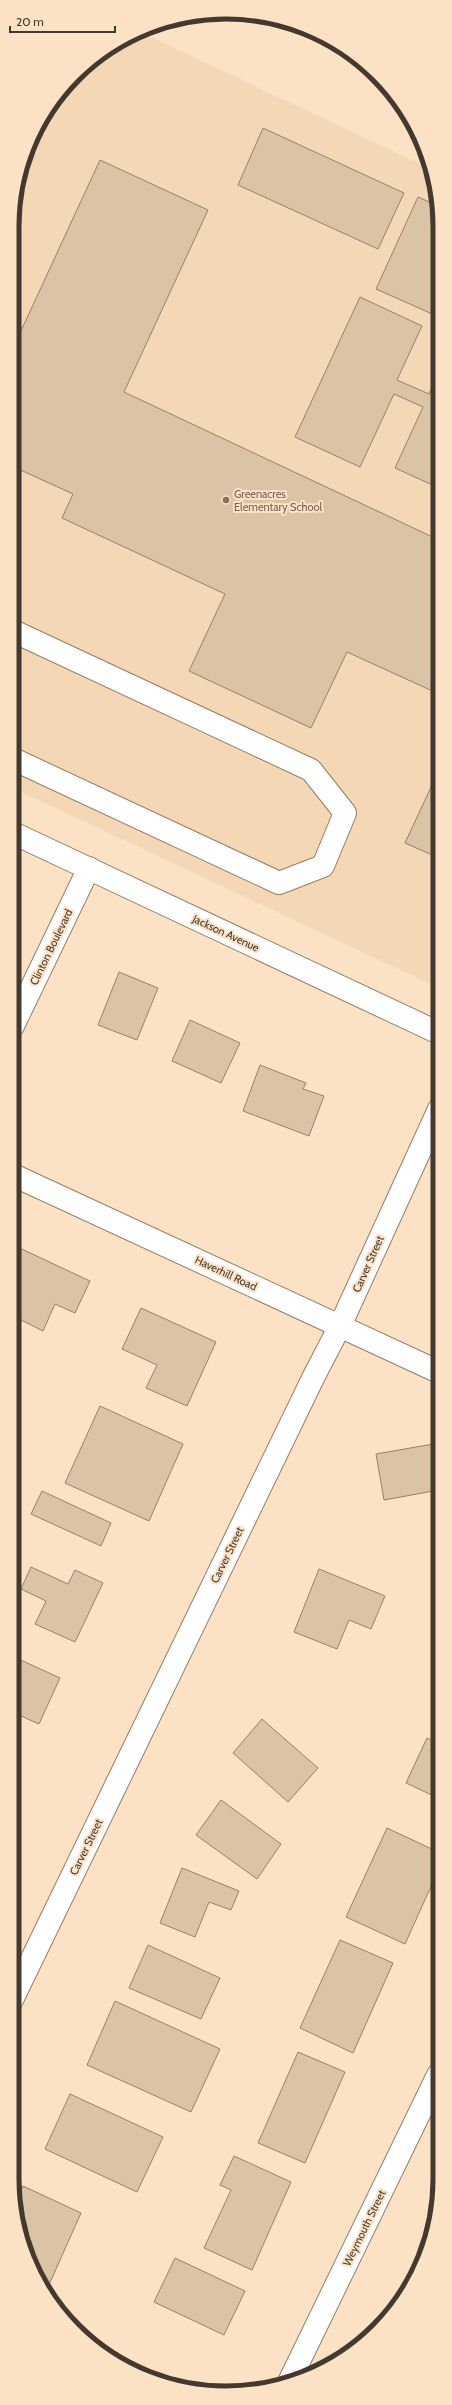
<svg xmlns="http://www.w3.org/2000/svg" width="452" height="2405" font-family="Cabin,sans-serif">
<rect width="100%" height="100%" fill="#fbe2c5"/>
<path fill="#f4d7b4" d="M142 33 429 168 440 212 439 988 13 788 14 198 41 119 96 56Z"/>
<path fill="#dbc3a6" stroke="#978166" d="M263 128 404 193 378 249 238 185Z
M100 160 208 210 124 392 439 540V694L347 652 311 728 189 671 225 594 62 518 73 494 14 467V363L20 350 14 346Z
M418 197 438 206 440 212 439 317 376 289Z
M360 297 422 326 397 380 429 394 439 371V488L395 468 423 407 394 394 360 467 295 437Z
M439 770V858L405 843Z
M119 972 158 988 137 1040 98 1025Z
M190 1020 240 1043 221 1083 172 1061Z
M260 1065 306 1083 303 1089 324 1096 309 1136 243 1111Z
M13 1245 90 1281 75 1313 55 1304 43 1331 13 1316Z
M141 1308 216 1342 187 1406 146 1388 157 1365 122 1349Z
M100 1406 183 1444 149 1521 65 1483Z
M439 1443V1490L384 1500 376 1454Z
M42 1491 111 1523 101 1546 31 1514Z
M31 1567 68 1584 75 1570 103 1583 75 1642 35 1624 46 1601 21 1589Z
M319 1569 385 1596 371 1629 349 1620 337 1649 294 1632Z
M12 1656 60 1678 39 1724 12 1712Z
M262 1719 318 1768 288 1802 233 1753Z
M427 1738 439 1744 438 1798 406 1783Z
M221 1800 281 1844 257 1879 196 1835Z
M387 1828 438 1852V1871L405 1944 346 1917Z
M182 1868 239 1891 231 1910 209 1902 195 1937 160 1923Z
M340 1940 393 1963 353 2053 300 2028Z
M148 1945 220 1978 201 2019 129 1988Z
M115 2001 220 2049 191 2112 87 2065Z
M298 2052 345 2072 305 2163 258 2143Z
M70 2094 163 2137 137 2192 45 2149Z
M234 2156 291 2182 252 2270 204 2248 231 2190 220 2185Z
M23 2186 81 2213 48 2287 28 2261 16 2201Z
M175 2258 245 2291 224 2335 154 2302Z"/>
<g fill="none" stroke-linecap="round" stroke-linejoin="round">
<g stroke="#957e64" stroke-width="24">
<path id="minor" d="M13 759 279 883 323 866 345 813 311 770 13 631
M13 833 439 1033
M13 1026 89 868
M13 1175 439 1372
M12 2000 314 1376 340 1326 439 1109
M289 2382 438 2075"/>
</g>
<use href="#minor" stroke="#fff" stroke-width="22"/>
</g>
<circle fill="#8d6e63" stroke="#fbe2c5" stroke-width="1.5" cx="226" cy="500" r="4"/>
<g text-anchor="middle" stroke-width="4" stroke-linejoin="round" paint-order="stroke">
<g font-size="11" fill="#785e54" stroke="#fbe2c5" text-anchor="start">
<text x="234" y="498">Greenacres<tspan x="234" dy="13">Elementary School</tspan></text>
</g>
<g font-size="11" fill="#43392e" stroke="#fbe2c5">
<text transform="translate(226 933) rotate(25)" y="4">Jackson Avenue</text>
<text transform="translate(51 947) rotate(-64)" y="4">Clinton Boulevard</text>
<text transform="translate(368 1264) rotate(-66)" y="4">Carver Street</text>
<text transform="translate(226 1273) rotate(25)" y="4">Haverhill Road</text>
<text transform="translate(227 1555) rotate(-64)" y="4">Carver Street</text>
<text transform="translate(86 1847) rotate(-64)" y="4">Carver Street</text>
<text transform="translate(364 2228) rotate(-64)" y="4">Weymouth Street</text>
</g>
</g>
<path d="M0 0H452V2405H0ZM226 19H226A207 207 0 0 1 433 226V2179A207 207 0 0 1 226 2386H226A207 207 0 0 1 19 2179V226A207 207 0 0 1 226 19Z" fill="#fbe2c5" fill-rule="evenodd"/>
<path fill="none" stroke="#43392e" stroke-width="5" d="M226 19H226A207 207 0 0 1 433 226V2179A207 207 0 0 1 226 2386H226A207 207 0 0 1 19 2179V226A207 207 0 0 1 226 19Z"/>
<path d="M10 26v6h105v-6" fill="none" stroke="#43392e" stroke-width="2"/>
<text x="16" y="26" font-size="12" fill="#43392e" stroke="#fbe2c5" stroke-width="3" paint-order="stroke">20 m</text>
</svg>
